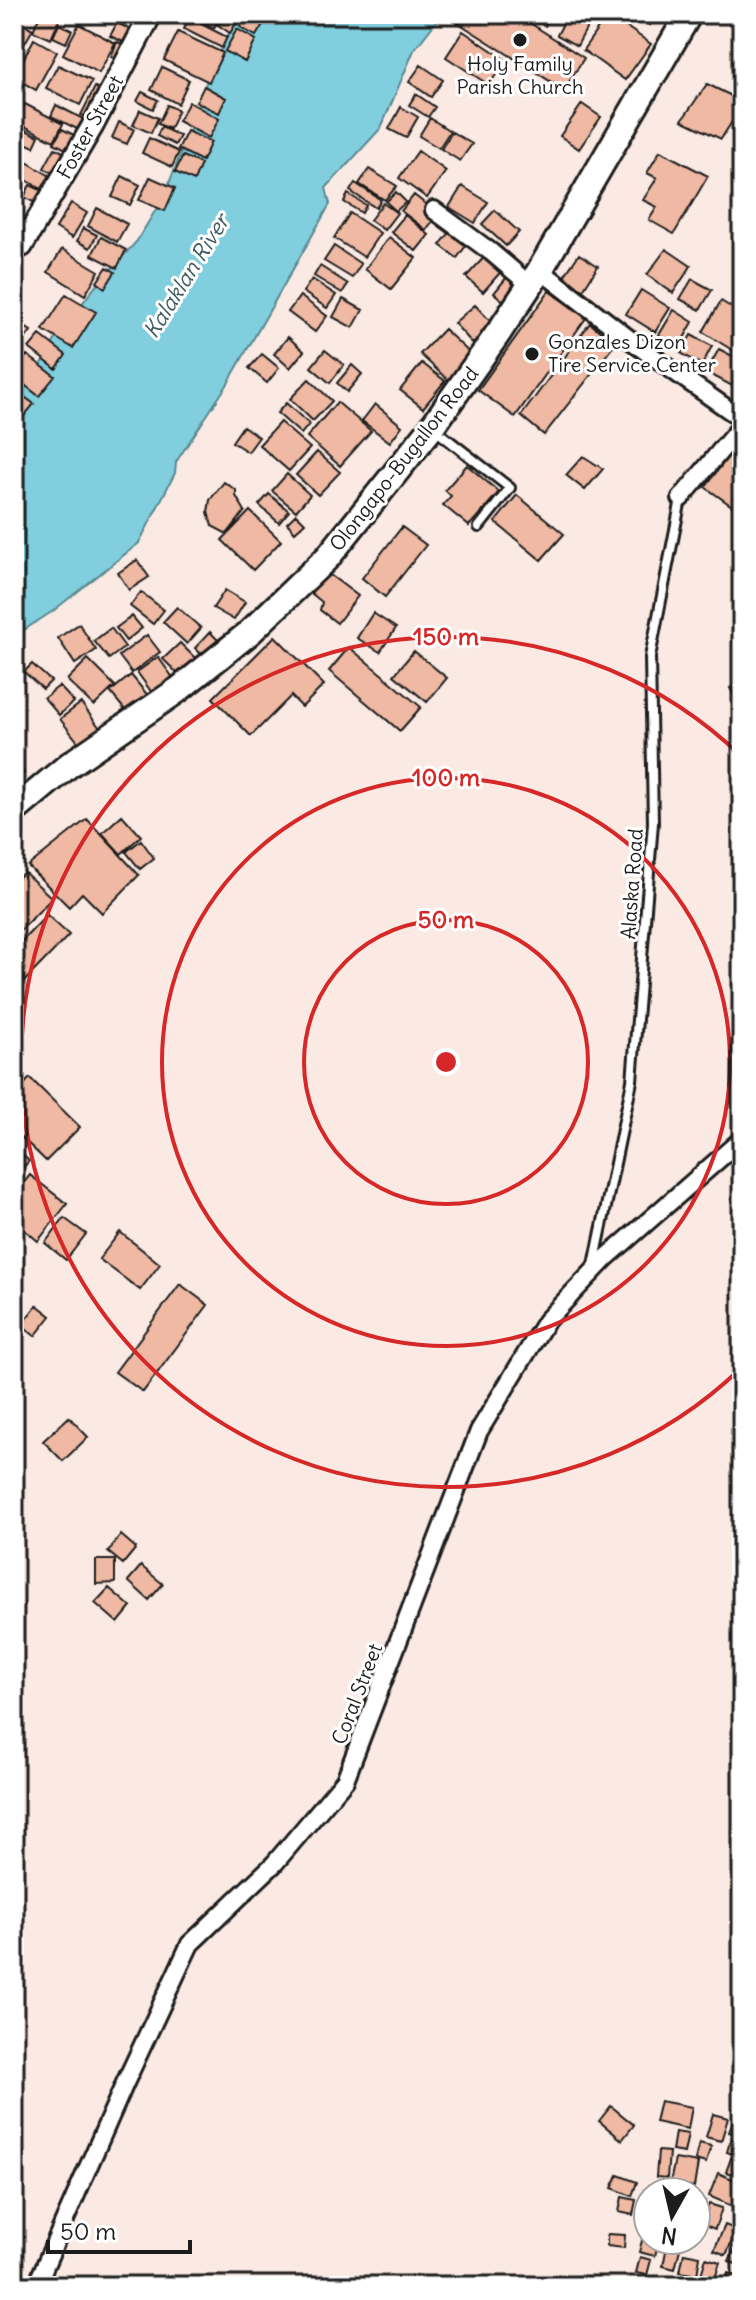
<svg xmlns="http://www.w3.org/2000/svg" width="756" height="2300" font-family="Delius,sans-serif">
<rect width="100%" height="100%" fill="#faeae3"/>
<filter id="ink" filterUnits="userSpaceOnUse"><feTurbulence type="fractalNoise" baseFrequency=".0125" numOctaves="2"/><feDisplacementMap in="SourceGraphic" scale="16" xChannelSelector="R" yChannelSelector="G"/><feConvolveMatrix kernelMatrix="1 2 1 2 8 2 1 2 1" color-interpolation-filters="sRGB"/></filter>
<g filter="url(#ink)">
<path fill="#81cfde" stroke="#598790" stroke-width="2" d="M239 14H442L414 50 381 128 326 188 330 204 227 385 176 462 175 473 139 543 53 611 21 632V657L14 662V400L39 369 59 333 95 287 137 241 164 196 197 112 209 73Z"/>
<path fill="#efb9a3" stroke="#1c1c1c" stroke-width="2" d="M40 14H62L51 39 33 31Z
M186 14H221L214 28Z
M225 14H242L230 33 218 25Z
M248 14H254L265 21 256 36 240 27Z
M462 14H516L584 58 564 90 457 22Z
M530 14H552L545 26 528 16Z
M568 14H594L577 46 557 35Z
M608 14 651 44 625 80 583 50Z
M633 14H657L650 25Z
M731 14H742V28L728 19Z
M189 18 227 37 222 48 184 29Z
M14 19 33 29 25 43 14 37Z
M117 23 136 32 130 45 110 36Z
M59 24 72 30 66 43 53 37Z
M79 24 115 43 99 73 63 54Z
M237 29 256 40 245 62 225 51Z
M463 31 506 60 489 85 446 57Z
M178 32 223 53 209 82 164 60Z
M34 39 57 52 36 90 14 77Z
M117 42 130 47 123 62 111 57Z
M58 65 92 81 80 105 46 88Z
M421 65 443 80 431 97 409 82Z
M162 67 189 80 178 104 151 90Z
M707 84 742 101V106L721 139 682 120Z
M204 86 226 98 219 113 196 102Z
M95 87 108 94 95 121 81 115Z
M142 92 158 100 153 109 137 101Z
M416 94 435 107 428 117 409 105Z
M189 102 219 119 209 138 178 121Z
M25 104 63 124 54 141 16 122Z
M582 104 601 117 579 149 560 136Z
M56 105 91 123 85 133 51 116Z
M167 105 178 110 170 129 158 124Z
M401 107 418 117 406 138 389 129Z
M140 110 158 118 151 133 133 125Z
M430 118 450 131 439 148 419 136Z
M119 122 134 129 127 144 112 138Z
M161 127 180 136 175 145 157 136Z
M21 128 39 136 34 147 16 139Z
M62 129 80 138 72 152 54 143Z
M187 131 211 142 202 161 178 149Z
M452 132 472 144 460 161 441 149Z
M149 138 179 152 172 167 142 153Z
M55 148 71 156 60 177 44 168Z
M418 151 446 171 427 198 399 178Z
M660 151 708 176 674 234 649 220 657 207 643 200 657 178 647 173Z
M183 156 201 164 194 181 175 172Z
M20 158 57 180 49 193 14 173Z
M369 169 397 186 385 200 359 184Z
M122 176 140 185 130 205 112 197Z
M150 177 175 188 165 211 139 200Z
M14 179 26 187 14 208Z
M355 183 381 200 376 208 350 191Z
M30 185 49 194 43 207 24 197Z
M462 186 488 202 475 223 449 207Z
M396 192 406 202 396 211 386 202Z
M348 194 366 205 362 213 344 202Z
M414 195 438 214 426 230 401 211Z
M71 203 87 213 72 238 56 228Z
M383 203 397 213 384 230 370 220Z
M97 208 127 224 117 242 88 226Z
M495 210 519 232 506 246 482 224Z
M350 213 380 233 364 257 334 238Z
M405 215 429 235 416 251 391 232Z
M83 228 97 235 90 248 77 241Z
M451 231 468 243 457 258 440 245Z
M101 237 126 250 117 268 92 255Z
M389 237 416 258 391 289 365 269Z
M334 246 361 264 352 278 324 261Z
M62 249 99 271 85 295 48 272Z
M666 249 691 266 673 293 647 275Z
M489 252 505 267 483 292 466 277Z
M579 254 598 266 583 290 563 278Z
M320 266 348 284 342 293 314 276Z
M107 267 115 272 105 288 97 282Z
M507 277 520 287 506 303 494 293Z
M312 279 336 295 327 308 303 292Z
M692 279 712 290 700 310 680 299Z
M641 290 670 308 655 332 626 314Z
M549 291 586 318 515 417 478 390Z
M66 294 96 312 73 348 43 330Z
M300 296 327 316 315 332 288 312Z
M343 299 363 310 353 328 333 317Z
M721 301 742 314V356L703 332Z
M475 305 494 325 473 344 454 323Z
M674 310 693 322 679 347 659 335Z
M14 320 31 331 14 354Z
M590 323 615 344 544 435 521 416Z
M444 329 473 356 449 381 420 354Z
M40 335 66 355 56 369 29 348Z
M691 335 712 346 702 365 681 353Z
M288 337 304 351 290 368 274 354Z
M719 349 742 361V378L736 388 706 372Z
M325 350 344 365 330 383 311 367Z
M262 354 279 368 267 383 249 368Z
M27 355 55 376 39 396 14 377V371Z
M422 363 445 381 423 408 400 390Z
M352 365 362 374 347 392 337 383Z
M309 379 332 401 313 421 290 399Z
M14 389 34 404 25 415 14 407Z
M337 402 371 431 340 466 307 437Z
M286 403 309 424 301 434 277 413Z
M375 404 402 426 390 442 362 421Z
M280 422 310 448 289 471 259 445Z
M243 426 259 437 248 452 232 442Z
M742 439V513L705 487Z
M317 452 340 472 318 495 296 475Z
M583 456 603 469 585 490 566 475Z
M467 465 499 492 469 526 443 505 451 496 445 490Z
M287 474 310 495 296 511 272 491Z
M224 482 236 490V496L245 511 227 534 212 526 208 512 210 500Z
M269 494 289 511 279 523 259 505Z
M517 495 564 534 541 560 495 522Z
M250 511 281 541 253 570 222 540Z
M296 514 305 523 295 532 287 523Z
M402 527 426 545 385 597 362 578Z
M137 560 149 577 129 590 118 573Z
M322 569 358 596 337 623 320 610 322 602 306 589Z
M225 590 245 602 234 620 213 608Z
M141 592 164 610 153 624 130 606Z
M177 607 201 628 187 644 163 622Z
M373 613 396 628 380 652 357 638Z
M132 616 142 628 126 641 116 628Z
M79 624 96 650 75 664 58 638Z
M111 628 125 647 109 659 94 641Z
M210 632 225 647 209 662 195 648Z
M147 635 160 652 132 673 119 656Z
M275 636 324 685 302 707 291 696 251 736 213 698Z
M180 643 200 663 183 679 163 659Z
M349 647 421 707 400 731 329 671Z
M414 651 447 678 427 702 394 675Z
M158 657 179 686 158 701 137 672Z
M88 659 115 686 94 706 67 680Z
M32 664 51 681 43 689 24 672Z
M131 675 150 698 129 715 110 692Z
M742 682V711L730 688Z
M59 686 74 702 59 715 44 698Z
M81 703 106 736 86 752 60 719Z
M14 759 24 773 14 781Z
M122 815 141 836 121 854 102 833Z
M87 819 139 875 102 913 82 893 69 907 28 866Z
M141 840 154 858 140 869 126 852Z
M24 872 52 898 14 937V882Z
M47 915 69 935 15 991 14 949Z
M30 1078 80 1127 46 1161 14 1130V1095Z
M14 1147 29 1161 14 1178Z
M30 1175 67 1204 38 1241 14 1221V1196Z
M64 1218 86 1234 66 1260 45 1243Z
M120 1232 160 1264 140 1290 99 1259Z
M180 1284 208 1305 143 1392 115 1372Z
M37 1305 51 1316 35 1336 21 1325Z
M69 1417 88 1437 63 1461 43 1441Z
M121 1535 136 1548 123 1564 108 1552Z
M96 1560H115V1583L96 1584Z
M141 1566 163 1584 149 1600 128 1581Z
M109 1588 131 1607 118 1623 95 1603Z
M660 2101 692 2107 688 2129 655 2122Z
M611 2106 634 2125 622 2140 599 2121Z
M736 2112 742 2114 738 2135 729 2132Z
M713 2114 728 2118 721 2141 706 2137Z
M675 2132 688 2134 684 2153 672 2151Z
M731 2138 742 2142V2157L727 2152Z
M699 2143 711 2146 706 2163 695 2160Z
M658 2151 669 2152 667 2178 656 2177Z
M731 2158 742 2162V2177L726 2172Z
M675 2159 698 2163 694 2187 670 2183Z
M718 2173 742 2183 734 2207 709 2196Z
M618 2175 637 2182 632 2196 612 2188Z
M644 2196 648 2197V2216L639 2214Z
M622 2197 636 2200 633 2215 619 2212Z
M696 2198 705 2201 700 2217 696 2216Z
M709 2204 722 2208 715 2229 702 2224Z
M725 2225 737 2230 726 2255 714 2250Z
M644 2233 648 2234V2240H659L655 2256 639 2252Z
M607 2234 625 2235 624 2248 607 2246Z
M739 2240 742 2241V2267L729 2261Z
M667 2246 680 2249 675 2269 663 2266Z
M684 2253 700 2256 697 2275 680 2272Z
M640 2257 651 2260 647 2275 636 2273Z
M706 2258 720 2262 714 2282 700 2278Z
M728 2273 742 2277V2286L725 2284Z"/>
<g fill="none" stroke-linecap="round" stroke-linejoin="round">
<g stroke="#1c1c1c" stroke-width="14">
<path id="service" d="M433 428 510 488 479 527
M594 1265 632 1081 653 823 650 657 681 499"/>
</g>
<g stroke="#1c1c1c" stroke-width="22">
<path id="minor" d="M434 210 491 252 530 285
M540 270 645 351 742 419
M681 498 742 425
M36 2286 125 2083 190 1944 274 1864 345 1780 479 1431 546 1321 606 1258 742 1139"/>
</g>
<g stroke="#1c1c1c" stroke-width="26">
<path id="tertiary" d="M14 247 22 246 92 127 151 14"/>
</g>
<g stroke="#1c1c1c" stroke-width="30">
<path id="primary" d="M14 811 69 765 178 690 249 633 328 557 432 427 499 332 540 270 689 14"/>
</g>
<use href="#service" stroke="#fff" stroke-width="8"/>
<use href="#minor" stroke="#fff" stroke-width="16"/>
<use href="#tertiary" stroke="#fff" stroke-width="20"/>
<use href="#primary" stroke="#fff" stroke-width="24"/>
</g>
</g>
<g fill="none" stroke="#d62828" stroke-width="4">
<circle cx="446" cy="1062" r="142"/>
<circle cx="446" cy="1062" r="284"/>
<path d="M741 1368A425 425 0 1 1 741 756"/>
</g>
<g fill="#1c1c1c" stroke="#fff" stroke-width="3">
<circle cx="520" cy="40" r="8"/>
<circle cx="532" cy="354" r="8"/>
</g>
<g text-anchor="middle" stroke-width="6" stroke-linejoin="round" paint-order="stroke">
<g font-size="20" fill="#1c1c1c" stroke="#fff">
<text x="520" y="71">Holy Family<tspan x="520" dy="23">Parish Church</tspan></text>
<text x="548" y="349" text-anchor="start">Gonzales Dizon<tspan x="548" dy="23">Tire Service Center</tspan></text>
</g>
<g font-size="20" fill="#1c1c1c" stroke="#fff">
<text transform="translate(90 127) rotate(-61)" y="7">Foster Street</text>
<text transform="translate(404 459) rotate(-52)" y="7">Olongapo-Bugallon Road</text>
<text transform="translate(632 884) rotate(-86)" y="7">Alaska Road</text>
<text transform="translate(357 1694) rotate(-69)" y="7">Coral Street</text>
</g>
<g font-size="22" font-style="italic" fill="#3f5b60" stroke="#fff">
<text transform="translate(186 276) rotate(-58)" y="8">Kalaklan River</text>
</g>
</g>
<circle cx="446" cy="1062" r="12" fill="#d62828" stroke="#fff" stroke-width="4"/>
<g font-size="24" text-anchor="middle" font-weight="bold" fill="#d62828" stroke="#fff" stroke-width="6" stroke-linejoin="round" paint-order="stroke">
<text x="446" y="645">150 m</text>
<text x="446" y="786">100 m</text>
<text x="446" y="928">50 m</text>
</g>
<rect width="756" height="2300" fill="none" stroke="#fff" stroke-width="48"/>
<rect x="24" y="24" width="708" height="2252" fill="none" stroke="#1c1c1c" stroke-width="3" filter="url(#ink)"/>
<g transform="translate(672 2216) rotate(188)"><circle r="38" fill="#ffffff" stroke="#a4a4a4" stroke-width="2"/>
<path d="M0-6L14 30L0 20L-14 30Z" fill="#1c1c1c"/>
<text y="-12" font-size="22" font-weight="bold" text-anchor="middle" fill="#1c1c1c">N</text>
</g>
<path d="M48 2240v12h142v-12" fill="none" stroke="#1c1c1c" stroke-width="4"/>
<text x="60" y="2240" font-size="24" fill="#1c1c1c" stroke="#ffffff" stroke-width="6" paint-order="stroke">50 m</text>
</svg>
